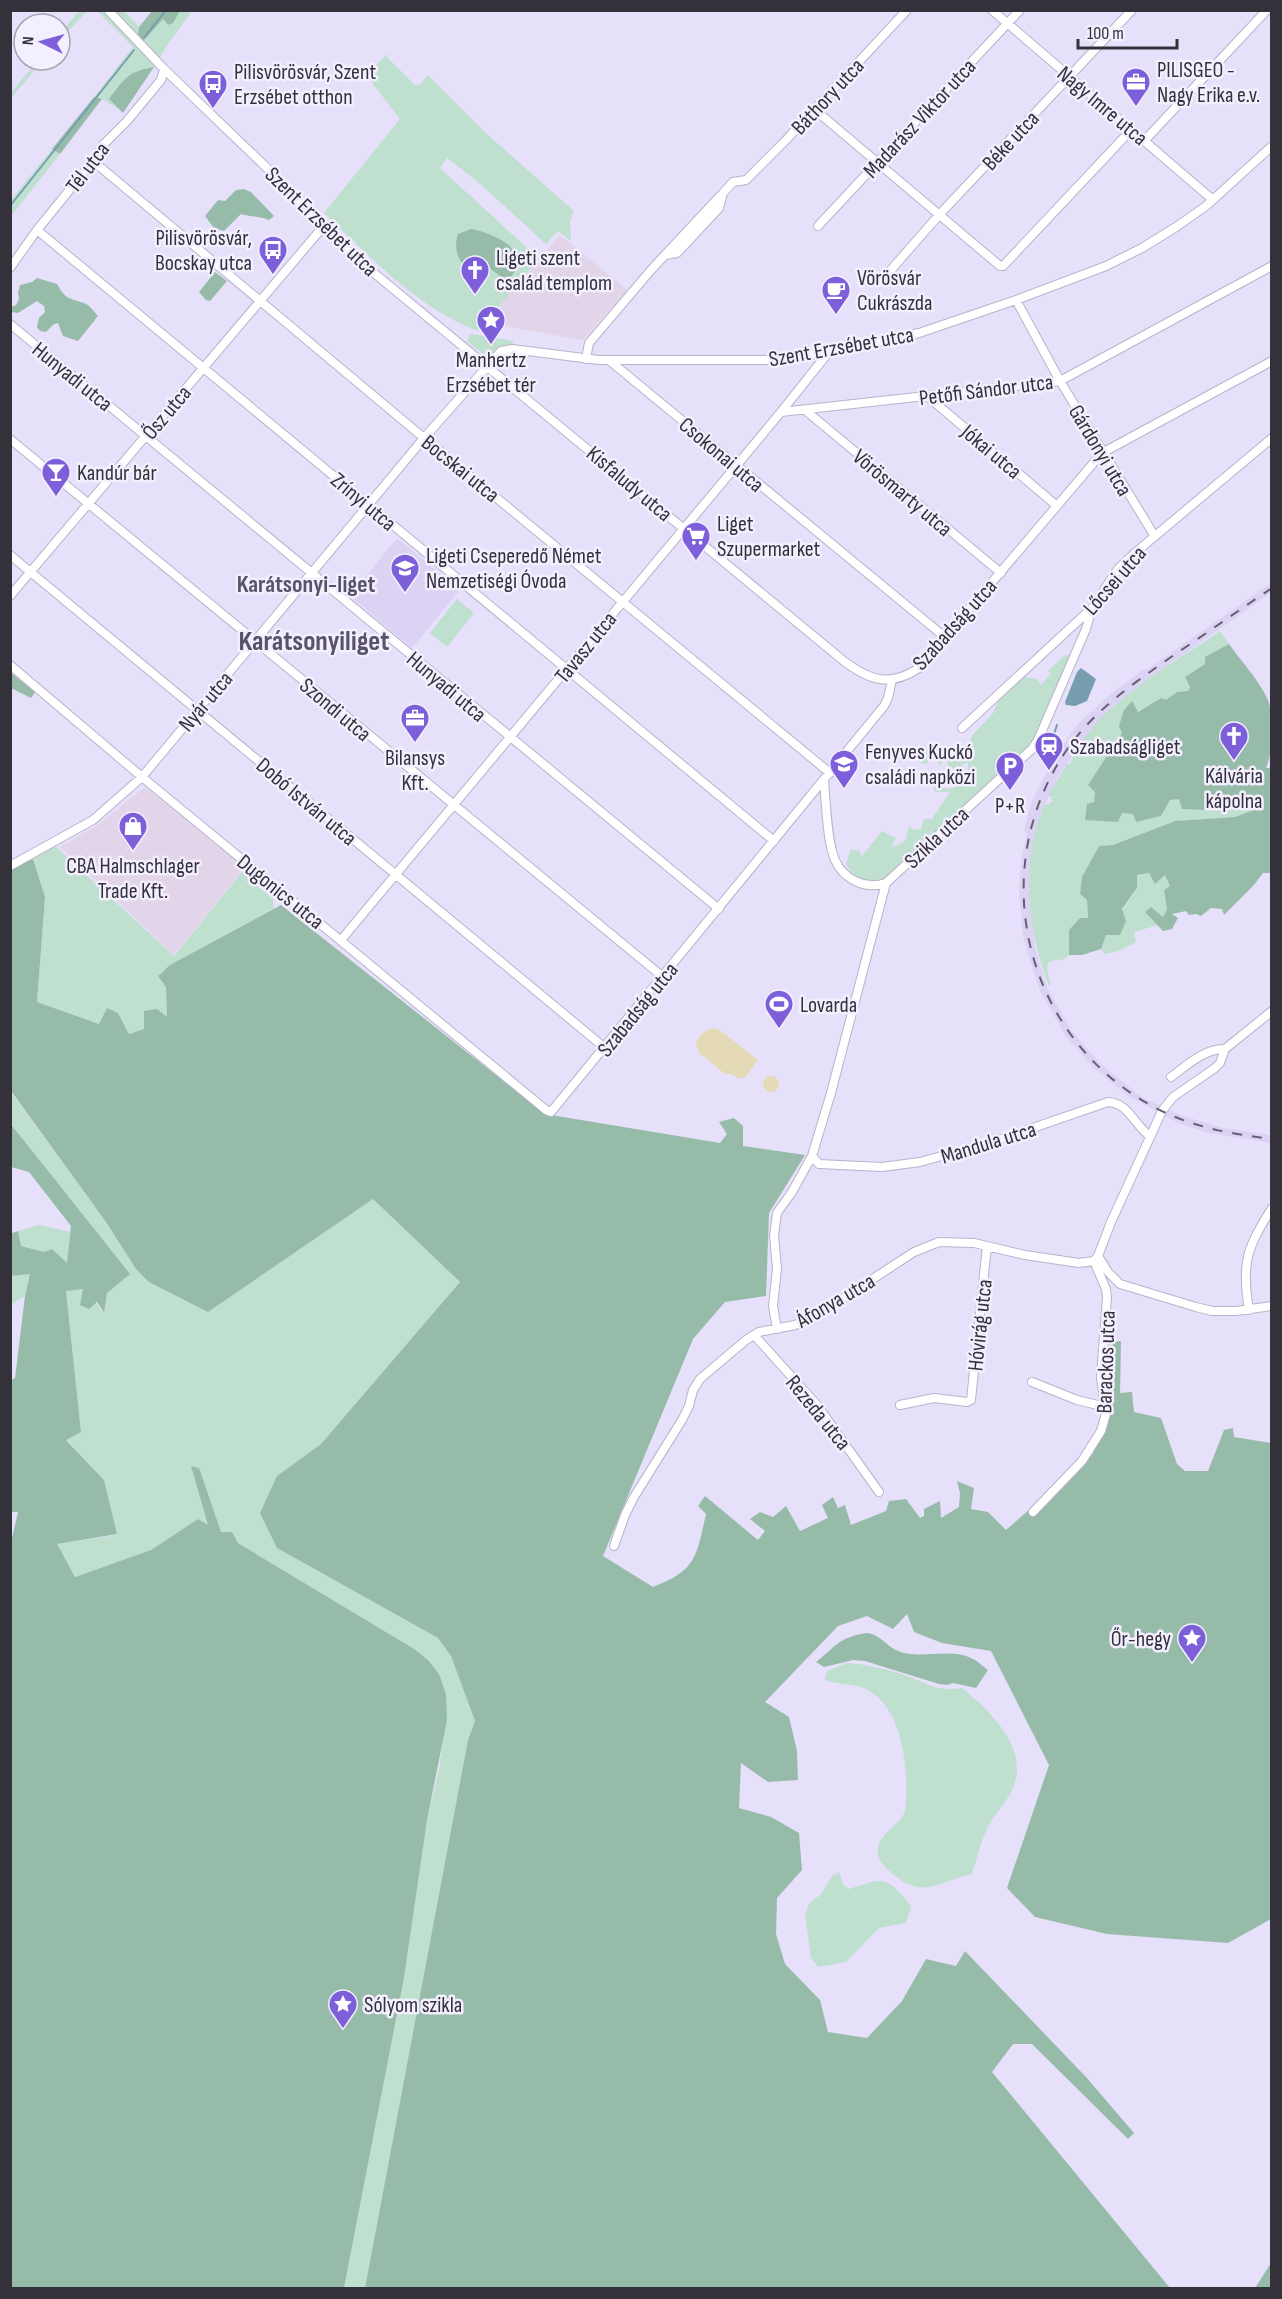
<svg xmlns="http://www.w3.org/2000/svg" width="1282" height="2299" font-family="'Sofia Sans Condensed',sans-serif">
<rect width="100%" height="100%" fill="#e6e0fa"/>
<path fill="#e2d5e9" d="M560 235 627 290 583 340 484 323Z
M145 787 244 868 174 955 60 847 98 825Z"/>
<path fill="#dcd3f4" d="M397 538 460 590 412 648 350 596Z
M1271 583V593L1151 677 1119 701 1092 728 1058 777 1041 813 1031 857 1029 890 1035 948 1047 987 1071 1030 1100 1063 1143 1098 1180 1115 1223 1128 1271 1135V1143L1208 1133 1178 1123 1127 1095 1094 1068 1065 1035 1040 991 1023 937 1019 890 1022 856 1027 833 1024 831 1031 803 1056 754 1078 724 1113 692 1144 669 1146 670Z"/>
<path fill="#bfdfcf" d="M79 11H87L60 40V34Z
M97 11H124L139 27 138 34 163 19 167 25 173 23 180 11H192L166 47 154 67C128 71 124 79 109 99L117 108 102 99 94 97 133 47Z
M388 53 387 57 415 85H420L428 75 488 135 574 211 570 221 571 241 558 231 546 244 478 182 447 158 440 168 539 259 478 331C417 308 371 257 324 213L400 119 366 75Z
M39 60H43L11 98V92Z
M52 149 60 154 11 216V200Z
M471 334 513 341 512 346H504L489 357 484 355 467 341Z
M457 599 474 613 447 647 430 633Z
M1220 631 1229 644 1205 657V664L1186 677 1190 687 1188 691 1177 692 1166 701 1161 698 1137 712 1088 785 1095 791 1094 802 1133 814 1136 822 1161 816 1170 800 1179 799 1208 810 1221 806 1226 807 1250 806 1251 811 1235 817 1175 821 1113 845 1099 846 1082 877 1080 894 1087 900 1088 918 1069 930V955L1062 961 1058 959 1048 963 1047 969 1051 985 1049 986C1028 932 1019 861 1045 804L1049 805 1050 802H1055L1051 800 1052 797 1048 796 1067 764H1070C1094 705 1169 667 1220 631Z
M1065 655 1073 656 1032 746 886 880C868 886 855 880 846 864L851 849 859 851 862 856 882 831 896 838 892 845 894 847 906 840 909 826 913 830 921 829 924 819H932L950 792H935L933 786 950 789 964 783 968 774V762L963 764 959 771 948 766 947 759 942 761 940 766 935 759H930L926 764 921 763 920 757 928 748 955 755 958 749 968 750 972 736 993 713 999 699 1024 677 1037 679 1041 685 1051 674 1048 671Z
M55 846 174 956 242 872 273 899 274 908 171 965 158 975 166 987 167 1018 145 1029 129 1034 118 1013 107 1009 99 1024 37 1002 45 897 33 859Z
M1149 873 1165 874 1170 886 1164 890 1167 909 1163 918 1151 907 1145 912 1158 925 1134 932 1136 942 1119 951 1104 954 1101 949 1105 935 1137 889V875Z
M10 1091 106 1222 136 1269 208 1312 373 1199 460 1282 321 1444 277 1476V1548L438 1638 451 1656 475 1721 468 1740 365 2288H344L404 1978 427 1820 440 1765 446 1694 439 1674 428 1660 238 1543 232 1532H221L193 1474 209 1526 198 1519 151 1550 75 1577 56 1544 117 1535 104 1480 66 1439 81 1432 66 1291 83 1289 103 1311 107 1293 39 1160 11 1123Z
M39 1225 70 1232 67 1263 44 1252 21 1246 18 1231Z
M30 1274 25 1296 11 1304 10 1276Z
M847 1663C865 1664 890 1670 907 1676 929 1684 937 1692 962 1688 989 1710 1030 1748 1013 1788 1006 1804 993 1815 986 1831 979 1845 978 1860 971 1874 932 1884 922 1901 887 1869 880 1862 875 1854 879 1844 884 1831 899 1825 905 1812 909 1774 905 1709 866 1689 853 1683 838 1685 825 1680L827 1671Z
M839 1872 843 1884 849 1889C885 1878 885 1874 911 1906L906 1923 879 1928 846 1962 818 1967 811 1958 805 1916 809 1904 822 1893 832 1876Z"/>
<path fill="#96bca9" d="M152 11H180L173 23 168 25 163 19 143 41 138 34 139 27Z
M154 67 123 113 109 99C124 79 128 71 154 67Z
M94 97 102 99 60 154 52 149Z
M244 189 251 192 274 216 269 220C260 216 251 217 241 214L224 231 214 228 205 216 218 200 225 201 236 190Z
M471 229C493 233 534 250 510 278L501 277 481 261 470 272C458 261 453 250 458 234Z
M215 272 227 281 210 301 206 300 199 292Z
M37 278 57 284C66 300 69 298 84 303 90 305 94 312 98 316L78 341 63 336 58 323 54 324 46 332 40 331 37 327 39 318 45 312 44 306 37 301 18 313 12 312 11 307 16 305 19 299 18 293 20 285 32 282Z
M1229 644C1241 661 1258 679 1267 698 1276 718 1274 748 1266 768H1271V873H1263L1254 885 1224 915 1222 909 1211 908 1201 916 1196 914 1189 915 1186 911 1172 914 1178 918 1172 929 1163 931 1145 912 1151 907 1163 917 1167 909 1164 890 1170 886 1165 875 1155 884 1149 873 1137 875V888L1122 909 1126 921 1120 935H1106L1101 949 1082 955H1069V930L1080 918H1088L1087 900 1080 894 1082 877 1099 846 1113 845 1175 821 1235 817 1251 811 1249 806H1221L1208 810 1182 809 1179 799 1170 800 1161 816 1136 822 1133 814 1122 813 1118 822 1085 820 1087 804 1094 802 1095 792 1088 785 1122 733 1119 726 1124 710 1132 701 1138 712 1161 698 1166 700 1177 692 1188 691 1190 687 1185 677 1205 664V657Z
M10 672 35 692 31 698 11 688Z
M33 859 45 897 37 1002 99 1024 107 1008 118 1013 129 1034 144 1029V1011L157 1009 167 1017 166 987 158 976 170 965 281 905 545 1114 720 1143 727 1134 719 1122 734 1118 743 1126V1146L805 1155 769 1213 766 1296 725 1302 693 1339 603 1556 653 1587C697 1570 696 1557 706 1514L698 1506 705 1496 758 1540 765 1531 750 1519 760 1512 773 1517 786 1506 800 1531 828 1518 822 1505 833 1497 838 1508 845 1505 851 1525 886 1511 889 1501 906 1499 920 1518 924 1516V1509L940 1501 941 1518 959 1507 960 1493 957 1481 974 1488 971 1509 988 1512 1006 1530 1093 1454 1109 1414 1102 1376 1106 1343 1121 1341 1120 1393 1132 1392 1134 1412 1161 1418 1177 1464 1185 1471H1208L1224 1430 1233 1428 1234 1437 1271 1443V1919L1228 1943 1107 1934 1035 1917 1007 1888 1049 1765 991 1651 942 1643 914 1632 907 1614 893 1629 867 1616 838 1626 765 1702 789 1717 797 1751 798 1780 768 1782 741 1763 739 1808 771 1817 799 1833 802 1870 777 1898 776 1934 785 1964 820 2000 828 2032 867 2038 902 2001 926 1959 956 1966 965 1951 1086 2077 1134 2133 1128 2139 1032 2044H1013L992 2072 1170 2288H365L468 1740 475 1721 451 1656 438 1638 277 1548 260 1513 277 1476 321 1444 460 1282 373 1199 208 1312 149 1282 136 1269 106 1222 11 1091 10 870Z
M10 1123 130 1274 107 1293 104 1312 97 1302 89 1309 80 1305 83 1289 66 1291 81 1432 66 1440 104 1480 117 1534 57 1544 75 1577 151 1550 198 1519 208 1525 191 1466 199 1468 221 1532H232L238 1543 414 1649 428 1660 439 1674 446 1694 447 1720 427 1820 404 1978 344 2288H11L10 1547 18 1512H11L10 1381 15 1378 25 1296 30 1274 11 1276V1236L12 1233 18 1231 21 1246 44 1252 52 1249 67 1263 71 1226 29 1172 11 1167Z
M866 1633C880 1634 886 1646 898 1651 921 1660 951 1647 973 1659 978 1661 983 1667 988 1670L976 1688 953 1683 948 1685 939 1684 865 1661 853 1660 824 1667 816 1662C837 1646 837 1638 866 1633Z
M1271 2263V2288H1255Z"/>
<path fill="#e4dbb6" d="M715 1028 721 1031 758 1060 745 1078H738L732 1074H725L698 1052 696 1042C701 1034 706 1029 715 1028Z
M763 1084a8 8 0 1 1 16 0a8 8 0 1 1-16 0Z"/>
<path fill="#779eaf" d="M1081 668 1096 679 1087 701 1075 706 1066 705 1065 702 1077 672Z"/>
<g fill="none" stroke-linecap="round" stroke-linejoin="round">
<path stroke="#779eaf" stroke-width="2" d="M144 38 166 10
M10 206 134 50
M1050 752 1049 749 1057 725"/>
<g stroke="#b9b2cb" stroke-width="10">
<path id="minor" d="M108 10 164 69 269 170 322 228 357 259 845 662C871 681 890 687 919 668L1102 453 1272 361
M992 10 1213 200
M814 109 1000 266H1003L1132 129
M1145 140 1267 10
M93 161 424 438 830 773
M818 226 1020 10
M37 230 774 841
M665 255 721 195
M10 268 37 230 93 161 103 145 127 121 161 80 164 69
M890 271 939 215 1132 10
M1016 300 1060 381 1154 535
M10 324 719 909
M586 359 589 343 651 270 665 255 677 253 719 208 723 193 733 182 746 180 786 140 907 10
M610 361 946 638
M927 396 1057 506
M805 410 1001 573
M781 412 1060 381 1272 266
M10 439 663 977
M10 555 605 1048
M10 596 322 228
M10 665 142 777 517 1086 546 1110 551 1112 884 706 888 698 892 680
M962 728 1092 608 1118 569 1136 552 1272 438
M824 781C826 802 827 842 835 860 844 880 866 890 886 883L1032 749 1038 740 1086 629 1092 608
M10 866 93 820 142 777 424 438 501 351 512 349 599 360H767L828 353 919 333 1016 300 1106 266 1142 248 1176 227 1206 206 1272 146
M341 940 781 412 828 353
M1272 1011 1225 1049 1220 1063 1215 1068 1173 1097 1162 1111 1111 1222 1098 1256 1108 1272 1120 1284 1196 1307 1212 1311H1236L1272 1306
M1171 1077C1186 1066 1205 1048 1225 1049
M812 1156 819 1164 882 1167 920 1162 995 1141 1108 1102C1129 1103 1134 1125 1150 1136
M1249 1310C1241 1262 1247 1248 1272 1208
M777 1329 773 1306 777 1268 774 1236 777 1213 792 1192 812 1156 831 1093 886 883
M754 1335 817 1405 879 1492
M1032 1382 1077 1400 1106 1407
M900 1405 934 1398 967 1402 971 1400 987 1246
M1033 1512 1082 1461 1101 1431 1106 1414 1101 1377 1107 1297 1106 1289 1094 1261
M614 1546 625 1515 634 1497 682 1420 689 1406 693 1390 700 1379 746 1340 759 1332 795 1325 813 1318 914 1252 939 1242 974 1243 1025 1255 1079 1263 1094 1261 1098 1256"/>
</g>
<use href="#minor" stroke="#fff" stroke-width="8"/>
<path stroke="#64606f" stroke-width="2" stroke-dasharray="10 10" stroke-linecap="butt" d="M1272 588C1239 610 1207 633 1174 655 1134 683 1094 710 1066 751 984 872 1025 1038 1154 1107 1191 1127 1231 1134 1272 1139"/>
</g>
<defs>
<g id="office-pin" transform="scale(1.5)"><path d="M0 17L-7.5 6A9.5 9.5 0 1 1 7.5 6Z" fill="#7d5fda" stroke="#f3effe"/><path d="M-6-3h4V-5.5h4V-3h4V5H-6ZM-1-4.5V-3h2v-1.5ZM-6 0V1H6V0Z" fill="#fff"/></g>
<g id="bus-pin" transform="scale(1.5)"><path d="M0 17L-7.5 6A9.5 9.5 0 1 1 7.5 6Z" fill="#7d5fda" stroke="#f3effe"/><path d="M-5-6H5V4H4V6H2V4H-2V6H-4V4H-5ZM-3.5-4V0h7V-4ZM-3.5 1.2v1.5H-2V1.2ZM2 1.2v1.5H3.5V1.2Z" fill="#fff"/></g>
<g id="church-pin" transform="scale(1.5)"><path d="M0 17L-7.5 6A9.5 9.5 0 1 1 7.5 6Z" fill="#7d5fda" stroke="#f3effe"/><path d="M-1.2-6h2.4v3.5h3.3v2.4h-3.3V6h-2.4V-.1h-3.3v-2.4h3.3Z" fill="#fff"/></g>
<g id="cafe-pin" transform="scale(1.5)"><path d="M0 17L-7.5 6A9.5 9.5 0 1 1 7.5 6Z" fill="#7d5fda" stroke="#f3effe"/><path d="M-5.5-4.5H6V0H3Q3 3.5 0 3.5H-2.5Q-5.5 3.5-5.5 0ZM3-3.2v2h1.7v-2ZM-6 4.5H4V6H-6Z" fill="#fff"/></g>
<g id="sight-pin" transform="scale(1.5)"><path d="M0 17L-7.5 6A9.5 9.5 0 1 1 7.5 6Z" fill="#7d5fda" stroke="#f3effe"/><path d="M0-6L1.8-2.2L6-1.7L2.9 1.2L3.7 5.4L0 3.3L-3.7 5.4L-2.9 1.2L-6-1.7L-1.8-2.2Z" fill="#fff"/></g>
<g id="bar-pin" transform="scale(1.5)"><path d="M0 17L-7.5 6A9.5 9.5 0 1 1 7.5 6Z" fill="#7d5fda" stroke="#f3effe"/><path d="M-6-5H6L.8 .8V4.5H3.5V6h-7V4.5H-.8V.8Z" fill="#fff"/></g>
<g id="supermarket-pin" transform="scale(1.5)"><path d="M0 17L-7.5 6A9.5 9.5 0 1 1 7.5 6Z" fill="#7d5fda" stroke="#f3effe"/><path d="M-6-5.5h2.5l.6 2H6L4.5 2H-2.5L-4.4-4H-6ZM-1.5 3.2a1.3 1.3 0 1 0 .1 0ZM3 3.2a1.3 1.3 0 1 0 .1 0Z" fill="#fff"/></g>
<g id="school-pin" transform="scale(1.5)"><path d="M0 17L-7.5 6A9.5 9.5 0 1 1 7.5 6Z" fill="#7d5fda" stroke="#f3effe"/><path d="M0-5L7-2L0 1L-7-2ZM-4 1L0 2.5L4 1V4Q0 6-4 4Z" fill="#fff"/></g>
<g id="station-pin" transform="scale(1.5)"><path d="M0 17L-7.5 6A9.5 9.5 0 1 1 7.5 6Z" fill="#7d5fda" stroke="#f3effe"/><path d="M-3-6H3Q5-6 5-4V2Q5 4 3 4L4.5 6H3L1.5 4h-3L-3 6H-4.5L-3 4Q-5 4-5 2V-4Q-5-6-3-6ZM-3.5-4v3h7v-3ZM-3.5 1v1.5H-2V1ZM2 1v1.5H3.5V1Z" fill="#fff"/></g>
<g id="parking-pin" transform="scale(1.5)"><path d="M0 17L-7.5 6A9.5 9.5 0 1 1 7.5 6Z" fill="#7d5fda" stroke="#f3effe"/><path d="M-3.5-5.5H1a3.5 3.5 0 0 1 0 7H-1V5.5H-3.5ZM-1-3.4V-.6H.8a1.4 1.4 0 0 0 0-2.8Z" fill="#fff"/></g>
<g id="shop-pin" transform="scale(1.5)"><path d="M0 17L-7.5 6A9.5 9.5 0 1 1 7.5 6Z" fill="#7d5fda" stroke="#f3effe"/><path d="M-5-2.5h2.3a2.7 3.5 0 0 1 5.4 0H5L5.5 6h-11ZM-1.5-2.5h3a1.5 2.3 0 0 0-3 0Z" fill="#fff"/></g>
<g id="stadium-pin" transform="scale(1.5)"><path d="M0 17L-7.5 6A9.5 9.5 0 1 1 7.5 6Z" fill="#7d5fda" stroke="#f3effe"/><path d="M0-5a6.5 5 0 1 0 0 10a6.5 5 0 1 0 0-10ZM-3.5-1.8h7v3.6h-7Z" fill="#fff"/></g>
</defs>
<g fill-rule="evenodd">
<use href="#office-pin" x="1136" y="82"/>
<use href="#bus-pin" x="213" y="84"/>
<use href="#bus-pin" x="273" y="250"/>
<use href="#church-pin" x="475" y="270"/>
<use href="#cafe-pin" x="836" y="290"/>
<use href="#sight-pin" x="491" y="320"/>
<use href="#bar-pin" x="56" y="472"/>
<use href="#supermarket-pin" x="696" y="536"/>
<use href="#school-pin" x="405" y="568"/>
<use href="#office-pin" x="415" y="718"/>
<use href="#church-pin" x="1234" y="736"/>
<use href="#station-pin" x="1049" y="746"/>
<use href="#school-pin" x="844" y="764"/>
<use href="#parking-pin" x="1010" y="766"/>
<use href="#shop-pin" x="133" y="826"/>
<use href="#stadium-pin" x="779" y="1004"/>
<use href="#sight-pin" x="1192" y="1638"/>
<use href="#sight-pin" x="343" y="2004"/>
</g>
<g text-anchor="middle" stroke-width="5" stroke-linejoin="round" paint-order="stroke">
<g font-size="22" fill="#34313b" stroke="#f3effe" text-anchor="start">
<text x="1157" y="77">PILISGEO -<tspan x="1157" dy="25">Nagy Erika e.v.</tspan></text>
<text x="234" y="79">Pilisvörösvár, Szent<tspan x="234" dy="25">Erzsébet otthon</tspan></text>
<text x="252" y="245" text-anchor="end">Pilisvörösvár,<tspan x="252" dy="25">Bocskay utca</tspan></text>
<text x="496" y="265">Ligeti szent<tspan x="496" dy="25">család templom</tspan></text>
<text x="857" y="285">Vörösvár<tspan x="857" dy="25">Cukrászda</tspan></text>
<text x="491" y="367" text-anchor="middle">Manhertz<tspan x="491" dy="25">Erzsébet tér</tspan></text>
<text x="77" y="480">Kandúr bár</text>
<text x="717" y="531">Liget<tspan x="717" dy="25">Szupermarket</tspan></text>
<text x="426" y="563">Ligeti Cseperedő Német<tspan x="426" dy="25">Nemzetiségi Óvoda</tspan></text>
<text x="1070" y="754">Szabadságliget</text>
<text x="865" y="759">Fenyves Kuckó<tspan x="865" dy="25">családi napközi</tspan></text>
<text x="415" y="765" text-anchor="middle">Bilansys<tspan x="415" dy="25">Kft.</tspan></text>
<text x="1234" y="783" text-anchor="middle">Kálvária<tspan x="1234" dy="25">kápolna</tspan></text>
<text x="1010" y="813" text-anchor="middle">P+R</text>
<text x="133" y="873" text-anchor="middle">CBA Halmschlager<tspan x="133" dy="25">Trade Kft.</tspan></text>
<text x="800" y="1012">Lovarda</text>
<text x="1171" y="1646" text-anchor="end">Őr-hegy</text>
<text x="364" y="2012">Sólyom szikla</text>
</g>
<g font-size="22" fill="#34313b" stroke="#f3effe">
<text transform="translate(827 96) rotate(-47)" y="8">Báthory utca</text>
<text transform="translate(1103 105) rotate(40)" y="8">Nagy Imre utca</text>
<text transform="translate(919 118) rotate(-47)" y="8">Madarász Viktor utca</text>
<text transform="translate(1010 140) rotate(-47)" y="8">Béke utca</text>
<text transform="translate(87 167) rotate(-53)" y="8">Tél utca</text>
<text transform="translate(322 221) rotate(44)" y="8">Szent Erzsébet utca</text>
<text transform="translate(841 346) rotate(-10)" y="8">Szent Erzsébet utca</text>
<text transform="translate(73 376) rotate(39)" y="8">Hunyadi utca</text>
<text transform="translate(986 389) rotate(-7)" y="8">Petőfi Sándor utca</text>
<text transform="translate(166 412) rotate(-50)" y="8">Ősz utca</text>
<text transform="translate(1101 450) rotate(59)" y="8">Gárdonyi utca</text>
<text transform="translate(992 451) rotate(40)" y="8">Jókai utca</text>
<text transform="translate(722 454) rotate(40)" y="8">Csokonai utca</text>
<text transform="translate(461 468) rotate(39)" y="8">Bocskai utca</text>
<text transform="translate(630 483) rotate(40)" y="8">Kisfaludy utca</text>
<text transform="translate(903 492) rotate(40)" y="8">Vörösmarty utca</text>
<text transform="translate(364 501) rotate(40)" y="8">Zrínyi utca</text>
<text transform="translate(1114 580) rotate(-49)" y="8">Lőcsei utca</text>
<text transform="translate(954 624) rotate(-48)" y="8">Szabadság utca</text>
<text transform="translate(585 647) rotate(-51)" y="8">Tavasz utca</text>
<text transform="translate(447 686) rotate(40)" y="8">Hunyadi utca</text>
<text transform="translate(205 701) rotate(-50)" y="8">Nyár utca</text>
<text transform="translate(336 709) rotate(40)" y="8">Szondi utca</text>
<text transform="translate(307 801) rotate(40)" y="8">Dobó István utca</text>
<text transform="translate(936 837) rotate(-43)" y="8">Szikla utca</text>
<text transform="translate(281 891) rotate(39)" y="8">Dugonics utca</text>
<text transform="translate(637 1009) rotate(-51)" y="8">Szabadság utca</text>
<text transform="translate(988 1142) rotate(-17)" y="8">Mandula utca</text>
<text transform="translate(835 1300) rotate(-30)" y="8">Áfonya utca</text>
<text transform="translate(979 1325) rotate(-84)" y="8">Hóvirág utca</text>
<text transform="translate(1105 1362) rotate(-88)" y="8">Barackos utca</text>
<text transform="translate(819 1412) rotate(51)" y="8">Rezeda utca</text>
</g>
<g font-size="24" font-weight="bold" fill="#595368" stroke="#f3effe">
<text x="306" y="592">Karátsonyi-liget</text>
</g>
<g font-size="28" font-weight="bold" fill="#595368" stroke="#f3effe">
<text x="314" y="650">Karátsonyiliget</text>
</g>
</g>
<rect width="1282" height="2299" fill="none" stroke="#34313b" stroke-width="24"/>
<g transform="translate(42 42) rotate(275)"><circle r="28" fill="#f3effe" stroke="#a7a3b0" stroke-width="1.5"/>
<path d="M0-4.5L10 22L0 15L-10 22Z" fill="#7d5fda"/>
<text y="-9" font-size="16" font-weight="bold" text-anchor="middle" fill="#34313b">N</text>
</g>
<path d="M1078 39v9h99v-9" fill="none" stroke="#34313b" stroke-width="3"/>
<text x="1087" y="39" font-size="18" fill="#34313b" stroke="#f3effe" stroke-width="4.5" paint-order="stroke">100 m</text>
</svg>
